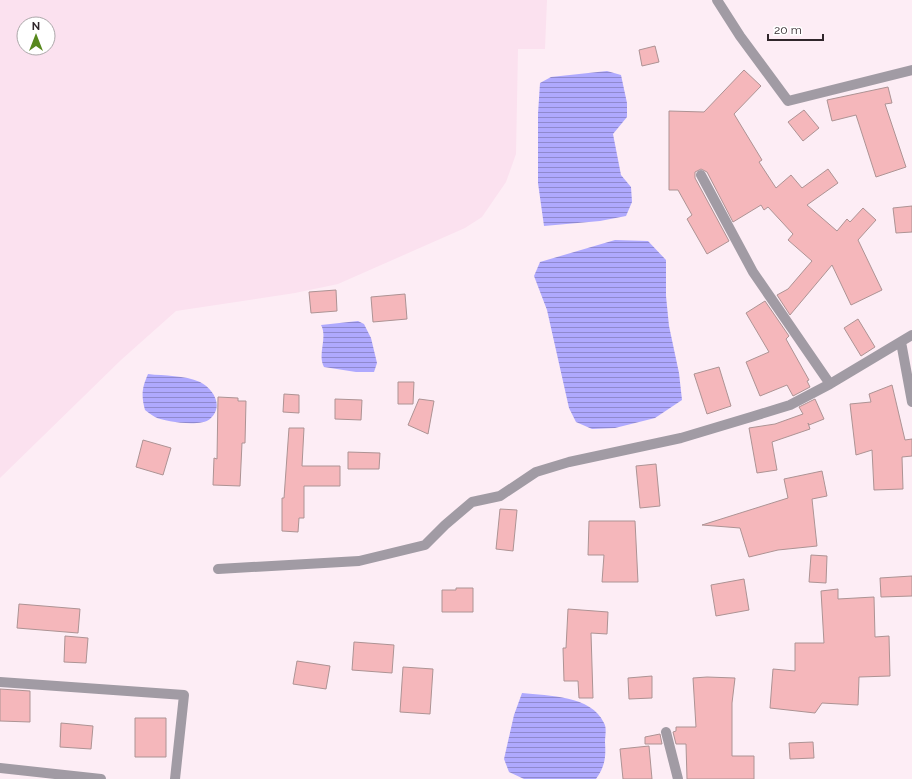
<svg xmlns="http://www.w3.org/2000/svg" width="912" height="779" font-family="Raleway,sans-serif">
<defs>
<pattern id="water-rules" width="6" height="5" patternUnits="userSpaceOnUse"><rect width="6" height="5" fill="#afa9fe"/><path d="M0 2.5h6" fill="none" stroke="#8f89ce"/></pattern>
</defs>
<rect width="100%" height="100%" fill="#fdedf5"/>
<path fill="#fbe1ef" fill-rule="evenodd" d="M0 0H547L545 49H518L516 154 506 182 482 217 465 228 338 284 295 293 176 311 121 360 0 478ZM24 24H48V48H24Z"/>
<path fill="url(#water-rules)" d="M607 71 621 75 627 103V117L613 134 621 175 631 187 632 202 626 216 600 221 544 226 538 183V114L540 83 551 77Z
M615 240 648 241 666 260V296L669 326 679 373 682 400 655 418 615 428 592 429 576 422 569 408 547 310 534 276 540 262Z
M358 321 364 324 371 338 377 363 374 372H356L324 367C317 354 328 338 321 325Z
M148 374C165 376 184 375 200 382 214 389 224 407 210 419 201 427 165 422 155 417 151 415 148 412 145 410 141 395 142 388 148 374Z
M522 693C549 696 591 695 604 723 607 728 605 736 605 742 606 758 605 766 596 779H524L509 772 504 759 514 715Z"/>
<path fill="#f5b7bb" stroke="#ad9394" d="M655 46 659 62 642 66 639 50Z
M744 70 761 86 734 114 762 160 759 162 776 188 791 175 802 188 828 169 838 183 807 205 837 231 847 219 850 222 863 208 876 220 858 240 882 290 851 305 832 265 790 315 777 295 788 289 812 261 788 240 793 234 768 207 764 210 761 205 733 222 707 172 701 169 695 172V178L729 241 707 254 687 219 692 215 678 190H669V111L704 112Z
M888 87 892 103 885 104 906 167 876 177 856 115 832 121 827 100Z
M804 110 819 128 803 141 788 122Z
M912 206V232L896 233 893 208Z
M336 290 337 311 311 313 309 292Z
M405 294 407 319 373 322 371 297Z
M765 301 789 336 786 339 809 380 807 381 810 387 793 396 787 385 760 396 746 362 769 352 746 313Z
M858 319 875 347 861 356 844 328Z
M719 367 731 406 707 414 694 374Z
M398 382H414L413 404H398Z
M892 385 905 440 912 439V456L902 457 903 489 874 490 872 450 856 455 850 404 871 402 869 394Z
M284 394 299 395V413L283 412Z
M218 397 238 398V401H246L245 443H242L240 486 213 485 214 458 217 459Z
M335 399 362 400 361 420 335 419Z
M419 399 434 401 428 434 408 425Z
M815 399 824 419 809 425 808 423 810 429 772 442 777 470 757 473 749 428 775 424 803 414 799 407Z
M289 428H304L302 466H340V486H304V518H299L298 532 282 531V498H284Z
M143 440 171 448 163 475 136 467Z
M348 452 380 453 379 469H348Z
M656 464 660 506 640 508 636 466Z
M822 471 827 496 812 499 817 546 778 550 749 557 740 528 702 525 788 498 784 479Z
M500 509 517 510 513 551 496 549Z
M589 521H635L638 582H602L604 555H588Z
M811 555 827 556 826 583 809 582Z
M912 576V596L881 597 880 578Z
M744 579 749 610 716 616 711 585Z
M456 588H473V612H442V590H456Z
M838 589V599L874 597 875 637 889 636 890 676 859 677 858 705 822 703 815 713 770 708 773 669 795 671V643H824L821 591Z
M19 604 80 609 78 633 17 628Z
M568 609 608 612 607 634 591 633 593 698H579L578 681H564L563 648H566Z
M65 636 88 638 86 663 64 662Z
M354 642 394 645 392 673 352 670Z
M297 661 330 666 326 689 293 684Z
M403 667 433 669 430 714 400 712Z
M652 676V698L629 699 628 678Z
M707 677 735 678 732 703V756H754V779H687L686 744H676L673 732 676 731V727H696L693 678Z
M0 689 30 691V722L0 721Z
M135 718H166V757H135Z
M61 723 93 726 91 749 60 747Z
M660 734 662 744H645V737Z
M813 742 814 758 790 759 789 743Z
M649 746 652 779H623L620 749Z"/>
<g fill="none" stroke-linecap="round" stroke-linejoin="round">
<path stroke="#a19ba4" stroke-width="10" d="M717 0 740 36 788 101 912 70
M701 175 753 272 830 384 912 335
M901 342 912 402
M218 569 359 561 425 545 445 525 472 502 500 496 536 472 569 462 681 438 751 417 790 405 830 384
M0 682 184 695 175 779
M666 732 678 779
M0 768 101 779"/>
</g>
<g transform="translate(36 36)"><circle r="19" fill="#ffffff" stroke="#aca8aa"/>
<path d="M0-3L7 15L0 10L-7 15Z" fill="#57881d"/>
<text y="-6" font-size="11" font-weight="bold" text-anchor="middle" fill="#30262b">N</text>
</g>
<path d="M768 34v6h55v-6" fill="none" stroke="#30262b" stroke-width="2"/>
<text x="774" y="34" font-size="12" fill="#30262b" stroke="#ffffff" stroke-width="3" paint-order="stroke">20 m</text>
</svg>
